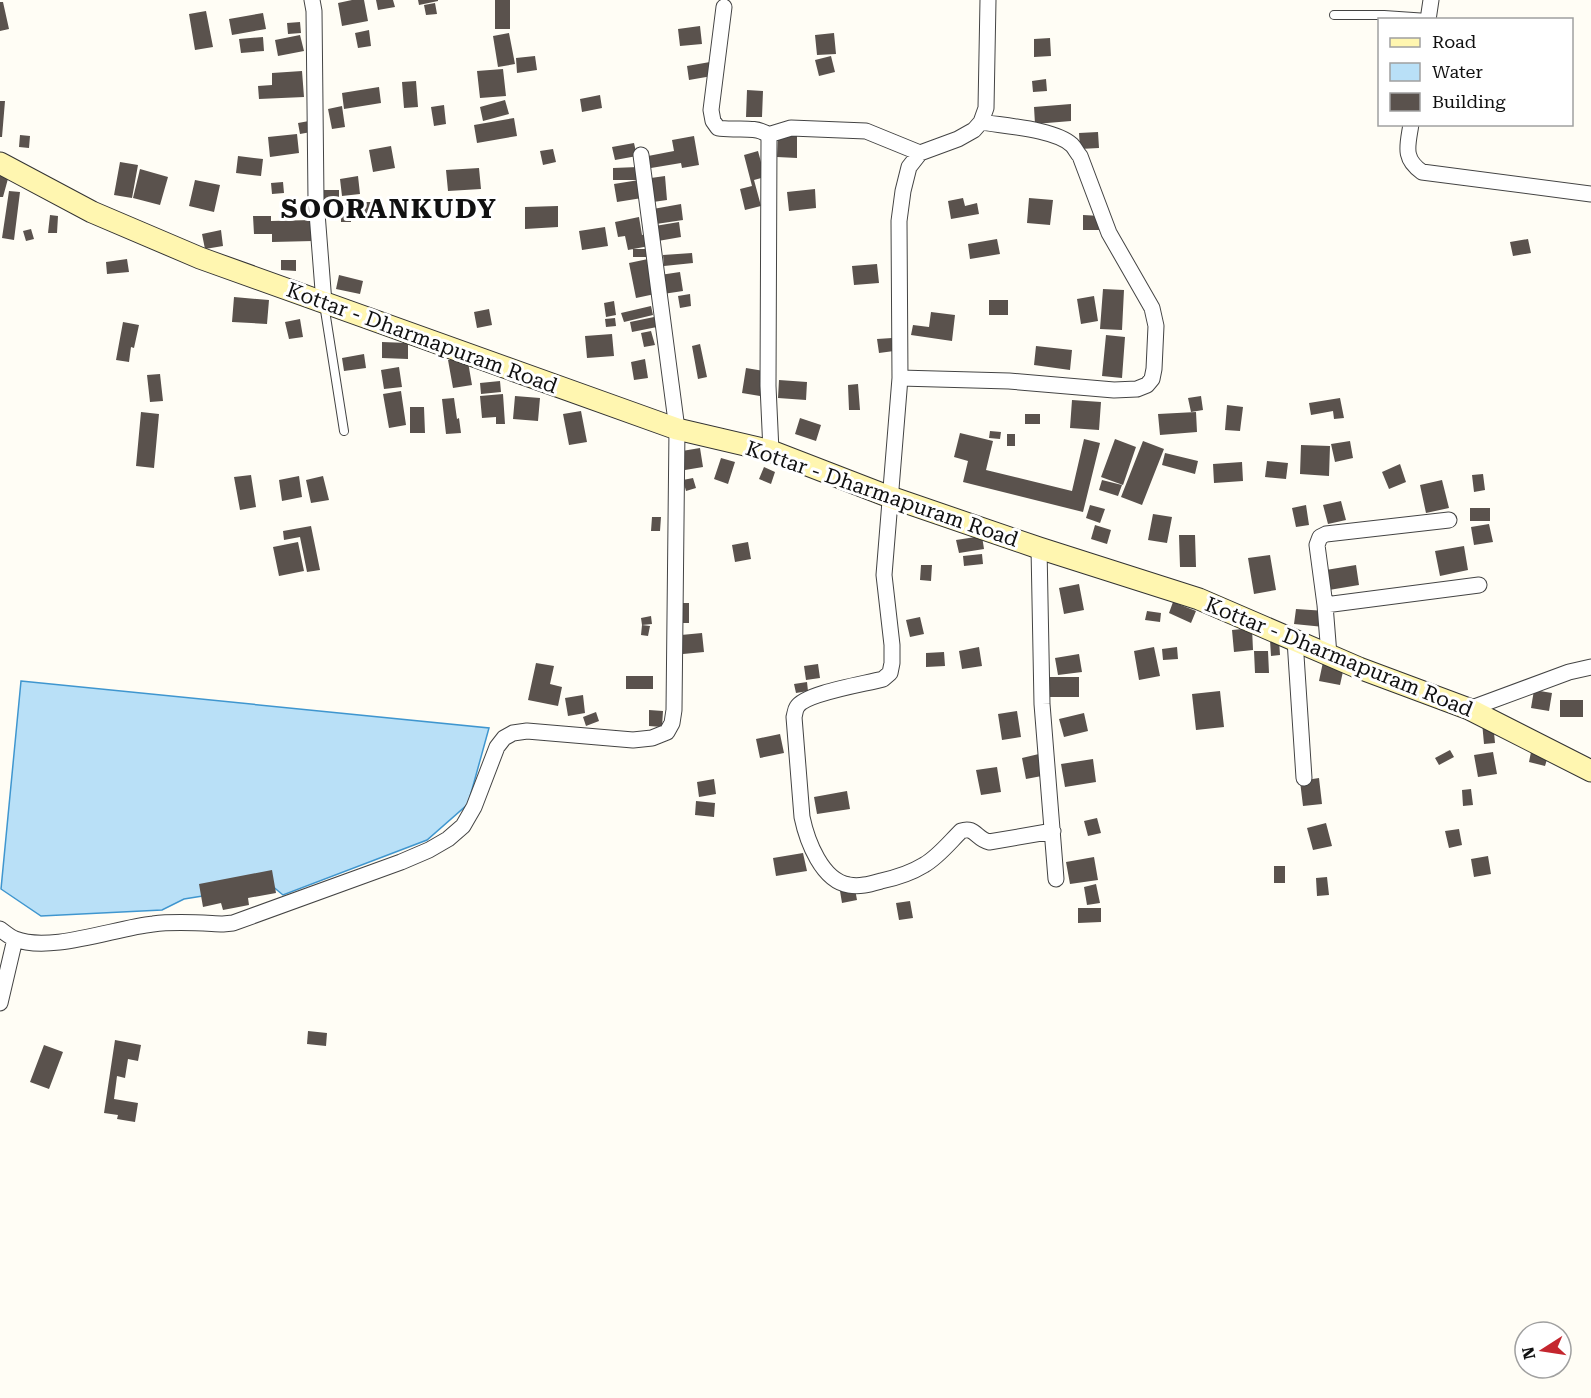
<svg xmlns="http://www.w3.org/2000/svg" width="1591" height="1398" font-family="'Roboto Serif',serif">
<rect width="100%" height="100%" fill="#fffdf5"/>
<path fill="#b9e0f7" stroke="#3f96cf" stroke-width="1.5" d="M21 681 489 728 468 804 427 840 283 895 271 885 184 899 162 910 41 916 1 889Z"/>
<path fill="#5a524d" d="M352 0H364L368 21 342 26 338 3Z
M376 0H393L395 7 378 10Z
M418 0H438V1L419 5Z
M495 0H510V29H495Z
M0 2H3L9 29 0 31Z
M435 3 437 14 426 15 424 5Z
M206 11 213 47 195 50 189 14Z
M263 13 266 29 232 35 229 19Z
M300 22 301 33 288 34 287 23Z
M700 26 702 44 680 46 678 29Z
M369 30 371 46 358 48 355 33Z
M509 33 515 64 498 67 493 36Z
M834 33 836 54 817 55 815 35Z
M300 35 304 51 278 56 275 40Z
M263 37 264 51 241 53 239 39Z
M1050 38 1051 56 1034 57V39Z
M535 56 537 70 517 73 516 58Z
M831 56 835 72 819 76 815 60Z
M710 62 712 76 689 80 687 66Z
M503 69 506 96 480 98 477 71Z
M302 71 304 97 259 99 258 86 272 85V73Z
M1046 79 1047 91 1033 92 1032 81Z
M416 81 418 107 404 108 402 82Z
M379 87 381 103 344 109 342 93Z
M747 90 763 91 762 117H746Z
M600 95 602 108 582 112 580 99Z
M505 100 509 114 483 121 480 107Z
M0 101H5L2 137H0Z
M1071 104V121L1035 124 1034 107Z
M444 105 446 124 434 126 431 107Z
M342 106 345 127 332 129 328 109Z
M514 118 517 136 477 143 474 125Z
M309 121 311 132 300 134 298 123Z
M1098 132 1099 148 1080 149 1079 133Z
M297 134 299 153 270 157 268 137Z
M20 135 30 136 29 148 19 147Z
M694 136 699 165 682 168 681 163 651 168 648 156 674 151 672 140Z
M778 136H797V158L777 157Z
M634 143 637 156 615 160 612 147Z
M391 146 395 168 373 172 369 150Z
M553 149 556 162 543 165 540 151Z
M758 151 765 177 754 180 761 206 745 210 740 189 752 186 744 155Z
M238 156 263 159 261 176 236 173Z
M120 162 138 165 132 198 114 195Z
M638 167V180H613V168Z
M479 168 481 189 448 191 446 170Z
M140 169 168 177 160 205 133 198Z
M0 173 9 175 3 197H0Z
M358 176 360 194 342 196 340 179Z
M665 176 667 200 653 202 651 178Z
M195 180 220 185 214 212 189 206Z
M639 180 642 198 617 202 614 184Z
M283 182 284 193 272 194 271 183Z
M815 189 816 208 789 211 787 192Z
M324 190H339V199H324Z
M9 191 20 192 14 240 2 238Z
M963 198 965 206 977 203 979 214 951 219 948 201Z
M1029 198 1053 200 1050 225 1027 223Z
M341 202H374L375 218H351V222H341Z
M681 204 683 220 656 224 653 209Z
M558 206V227L525 229V207Z
M50 215 58 216 57 233H48Z
M1083 215 1101 216 1100 230H1083Z
M253 216H271V221L312 220 313 241 272 242V234H254Z
M639 217 642 235 647 234 649 246 628 250 625 236 618 237 615 222Z
M679 222 681 237 658 241 655 226Z
M605 227 608 246 582 250 579 231Z
M31 229 34 239 26 241 23 231Z
M221 230 223 246 205 249 202 234Z
M997 239 1000 254 970 259 968 244Z
M1528 239 1531 253 1513 256 1510 242Z
M633 249H648L649 257H633Z
M692 253 693 263 664 266 663 255Z
M127 259 129 272 107 274 106 262Z
M648 259 655 294 636 298 629 263Z
M281 260H296V271L281 270Z
M877 264 879 283 854 285 852 266Z
M680 272 683 291 663 294 660 275Z
M339 275 363 281 360 294 336 289Z
M1103 289 1124 290 1122 330 1100 329Z
M690 294 691 306 680 308 678 296Z
M1094 296 1098 321 1081 324 1077 299Z
M234 297 269 300 267 324 232 322Z
M989 300H1008V315H989Z
M614 301 616 315 606 317 604 303Z
M651 306 653 315 624 322 621 313Z
M489 309 492 325 477 328 474 312Z
M931 312 955 315 952 341 911 335 913 325 929 327Z
M654 317 657 327 632 332 630 322Z
M615 318 616 326 606 327 605 319Z
M300 319 303 337 289 339 285 322Z
M123 322 139 325 134 348 131 347 129 362 116 360Z
M651 331 655 345 644 347 641 333Z
M612 334 614 356 587 358 585 336Z
M1106 335 1125 337 1122 378 1102 376Z
M892 338 894 351 879 353 877 339Z
M382 342 408 343V359L382 358Z
M700 344 707 377 698 379 692 346Z
M1036 346 1072 350 1070 370 1034 365Z
M364 354 366 368 344 371 342 358Z
M467 356 472 385 453 388 448 360Z
M645 359 648 378 634 380 631 362Z
M399 367 402 387 384 389 381 370Z
M746 368 764 371 760 396 742 393Z
M160 374 163 401 150 402 147 375Z
M779 380 807 382 806 400 778 398Z
M500 381 501 392 481 394 480 383Z
M858 384 860 410H849L848 385Z
M401 391 406 425 389 428 383 394Z
M503 394 505 424H496V417L482 418 480 396Z
M515 396 540 398 538 421 513 419Z
M1201 396 1203 410 1191 412 1188 398Z
M454 398 457 419 459 418 461 433 446 434 442 399Z
M1340 398 1344 418 1334 419 1333 411 1311 415 1309 403Z
M1072 400 1101 402 1099 430 1070 428Z
M1227 405 1243 407 1240 431 1225 430Z
M410 407H424L425 433H410Z
M581 411 587 442 569 445 563 414Z
M141 412 159 414 154 468 136 466Z
M1196 412 1197 432 1160 435 1158 414Z
M1025 414H1040V424H1025Z
M800 418 821 425 816 441 795 434Z
M990 431 1001 432 1000 439 989 438Z
M960 433 993 441 986 470 1072 491 1084 439 1100 443 1083 512 963 482 968 461 954 457Z
M1007 434H1015V446H1007Z
M1115 439 1136 447 1123 485 1101 477Z
M1143 441 1164 449 1142 505 1121 497Z
M1350 441 1353 458 1335 462 1331 444Z
M1301 445 1330 446 1329 476 1300 474Z
M700 448 703 467 685 470 682 451Z
M1165 453 1198 461 1195 474 1162 465Z
M721 458 735 462 728 484 714 479Z
M1267 461 1288 463 1286 479 1265 477Z
M1242 462 1243 481 1214 483 1213 464Z
M1400 464 1406 482 1389 489 1382 472Z
M764 467 775 472 771 484 759 479Z
M1483 474 1485 490 1474 492 1472 475Z
M251 475 256 507 240 510 234 477Z
M299 476 302 497 282 501 279 480Z
M323 476 329 500 311 503 306 480Z
M693 478 696 488 686 491 683 480Z
M1102 480 1122 485 1118 496 1099 490Z
M1442 480 1449 508 1426 513 1420 485Z
M1341 501 1346 520 1328 524 1323 505Z
M1090 505 1105 509 1100 523 1086 518Z
M1306 505 1309 525 1296 527 1292 508Z
M1470 508H1490V521H1470Z
M1153 514 1172 517 1167 543 1148 540Z
M652 517H661L660 531H651Z
M1489 524 1493 542 1474 545 1471 527Z
M1095 525 1111 530 1107 544 1091 539Z
M311 526 320 570 307 572 300 537 284 540 283 531Z
M1179 535H1195L1196 567H1180Z
M982 536 984 549 959 553 956 540Z
M298 542 304 571 279 576 273 547Z
M748 542 751 559 735 562 732 545Z
M1464 546 1468 570 1440 576 1435 551Z
M982 554 983 564 964 566 963 556Z
M1270 555 1276 590 1254 594 1248 558Z
M921 565H932L931 581 920 580Z
M1356 565 1359 585 1329 590 1326 570Z
M1079 584 1084 610 1064 614 1059 588Z
M1173 602 1196 611 1191 623 1169 613Z
M679 603H689V623H679Z
M1296 609 1326 611 1324 627 1294 624Z
M1147 611 1161 613 1160 622 1145 620Z
M651 616 652 624 642 625 650 626 648 636 641 635 642 625 641 618Z
M920 617 924 634 910 637 906 620Z
M1252 628 1253 650 1234 652 1232 630Z
M702 633 704 652 683 654 681 635Z
M1270 640H1279L1280 655 1271 656Z
M979 647 982 666 962 669 959 651Z
M1154 647 1160 676 1139 680 1134 651Z
M1177 647 1178 659 1163 660 1162 649Z
M1254 651H1268L1269 673H1255Z
M944 652 945 666 926 667V653Z
M1079 654 1082 672 1058 675 1055 658Z
M1323 662 1344 667 1340 685 1319 681Z
M536 663 554 666 550 684 562 687 558 706 528 700Z
M818 664 820 678 806 680 804 666Z
M626 676H653V689H626Z
M1049 677H1079V697H1050Z
M807 682 808 691 796 693 794 684Z
M1534 690 1552 693 1549 711 1531 708Z
M1220 691 1224 727 1196 730 1192 694Z
M583 695 585 713 568 716 565 698Z
M1560 700H1583V717H1560Z
M649 710 663 711 662 727 649 726Z
M1017 711 1021 737 1002 740 998 714Z
M596 712 599 721 586 726 583 717Z
M1084 713 1088 731 1064 737 1059 719Z
M1482 722H1493L1495 743 1484 744Z
M780 734 784 753 760 758 756 739Z
M1450 750 1454 757 1439 765 1435 758Z
M1493 752 1497 774 1478 777 1474 755Z
M1531 752 1548 756 1545 766 1529 762Z
M1043 753 1047 775 1026 779 1022 758Z
M1093 759 1096 782 1065 787 1061 764Z
M997 767 1001 792 981 795 976 770Z
M1319 778 1322 804 1303 806 1300 781Z
M714 779 716 794 699 797 697 782Z
M1471 789 1473 805 1463 806 1462 790Z
M847 791 850 809 817 814 814 797Z
M696 801 715 803 714 817 695 815Z
M1097 818 1101 833 1088 836 1084 821Z
M1326 823 1332 846 1313 850 1307 828Z
M1459 829 1462 845 1449 848 1445 831Z
M803 853 807 871 776 876 773 858Z
M1488 856 1491 874 1474 877 1471 859Z
M1094 857 1098 880 1070 884 1066 862Z
M1274 866H1285V883H1274Z
M272 870 276 893 248 898 249 905 223 910 221 903 203 907 199 884Z
M1327 877 1329 895 1317 896 1316 878Z
M1096 884 1100 903 1087 905 1084 887Z
M855 889 857 900 842 903 840 891Z
M910 901 913 918 899 920 896 903Z
M1078 908H1101V922L1078 923Z
M308 1031 327 1033 326 1046 307 1044Z
M115 1040 141 1045 138 1061 128 1059 125 1078 117 1076 114 1099 138 1103 135 1122 117 1119 118 1115 104 1113Z
M44 1045 63 1052 49 1089 30 1082Z"/>
<g fill="none" stroke-linecap="round" stroke-linejoin="round">
<g stroke="#444" stroke-width="10">
<path id="lane" d="M1334 15H1384L1428 18
M324 304 344 431"/>
</g>
<g stroke="#444" stroke-width="17">
<path id="street" d="M312 0 314 11 316 200 324 303
M988 0 986 108 981 122 974 130 958 139 920 153 909 167 903 191 899 221 900 378 884 575 892 645V663L890 673 883 679C865 684 805 693 797 707 795 710 795 714 794 717L802 817C807 841 822 881 849 885 860 887 870 884 881 881 895 878 911 873 924 865 938 857 949 843 961 831 975 826 976 839 989 842L1053 831
M724 7 711 110 713 121 718 128C733 131 756 125 768 135L769 140 768 386 771 451
M1428 20 1431 0
M1411 124C1408 145 1402 158 1422 172L1591 194
M768 135 791 128 866 131 920 153
M900 378 1009 381 1114 390 1137 389 1147 385 1152 379 1154 369 1156 326 1152 308 1109 233 1080 156C1077 153 1075 148 1072 145 1055 129 1004 126 981 122
M1039 548 1042 704 1056 879
M1325 605 1479 585
M1295 640 1304 778
M1329 655 1325 605 1317 545 1320 537 1326 534 1449 520
M1469 709 1569 672 1591 667
M0 929C4 932 10 937 15 939 50 953 115 928 153 924 176 921 200 923 223 924L233 923 401 862 429 850 448 839 463 826 474 807 497 747 504 738 513 733 527 731 633 740 652 738 667 732 672 723 674 710 677 429 641 155
M0 1003 15 939"/>
</g>
<g stroke="#333" stroke-width="23">
<path id="secondary" d="M0 163 92 212 200 258 677 429 771 451 890 497 1039 548 1199 599 1359 668 1469 709 1591 771"/>
</g>
<use href="#lane" stroke="#fff" stroke-width="8"/>
<use href="#street" stroke="#fff" stroke-width="15"/>
<use href="#secondary" stroke="#fff6b0" stroke-width="21"/>
</g>
<g text-anchor="middle" stroke-width="6" stroke-linejoin="round" paint-order="stroke">
<g font-size="21" fill="#111" stroke="#fff">
<text transform="translate(422 338) rotate(20)" y="7">Kottar - Dharmapuram Road</text>
<text transform="translate(882 494) rotate(19)" y="7">Kottar - Dharmapuram Road</text>
<text transform="translate(1339 657) rotate(22)" y="7">Kottar - Dharmapuram Road</text>
</g>
<g font-size="27" font-weight="bold" letter-spacing="1.5" fill="#111" stroke="#fff">
<text x="389" y="218">SOORANKUDY</text>
</g>
</g>
<rect x="1378" y="18" width="195" height="108" fill="#ffffff" stroke="#a0a0a0" stroke-width="1.5"/>
<rect x="1390" y="38" width="30" height="9" fill="#fff6b0" stroke="#a0a0a0" stroke-width="1.5"/>
<text x="1432" y="48" font-size="18" fill="#111111">Road</text>
<rect x="1390" y="63" width="30" height="18" fill="#b9e0f7" stroke="#a0a0a0" stroke-width="1.5"/>
<text x="1432" y="78" font-size="18" fill="#111111">Water</text>
<rect x="1390" y="93" width="30" height="18" fill="#5a524d" stroke="#a0a0a0" stroke-width="1.5"/>
<text x="1432" y="108" font-size="18" fill="#111111">Building</text>
<g transform="translate(1543 1350) rotate(258)"><circle r="28" fill="#ffffff" stroke="#a0a0a0" stroke-width="1.5"/>
<path d="M0-4.5L10 22L0 15L-10 22Z" fill="#c4262e"/>
<text y="-9" font-size="16" font-weight="bold" text-anchor="middle" fill="#111111">N</text>
</g>
</svg>
